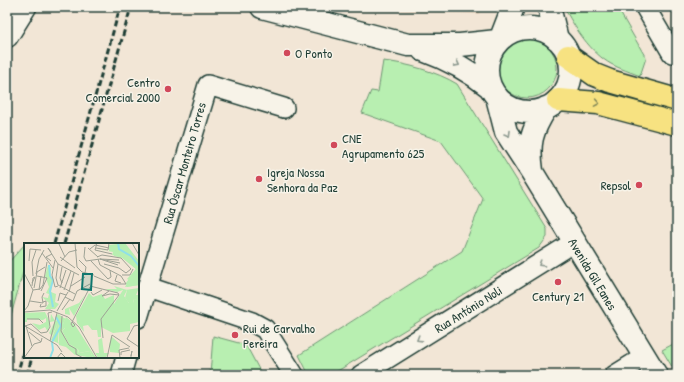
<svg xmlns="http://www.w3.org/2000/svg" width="684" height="382" font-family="'Patrick Hand',sans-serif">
<rect width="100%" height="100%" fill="#f2e6d6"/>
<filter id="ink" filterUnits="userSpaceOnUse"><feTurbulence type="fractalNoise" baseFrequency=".025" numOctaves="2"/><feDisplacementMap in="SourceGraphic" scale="8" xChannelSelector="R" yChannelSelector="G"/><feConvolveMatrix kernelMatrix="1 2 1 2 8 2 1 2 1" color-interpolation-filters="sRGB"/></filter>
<g filter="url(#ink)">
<path fill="#ecd7c1" d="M379 7H481L479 14 386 9Z"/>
<path fill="#b8efb1" stroke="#6c9672" d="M564 7H617L646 58 640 76C631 72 620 69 611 64 591 53 574 27 564 7Z
M497 68a30 30 0 1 1 60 0a30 30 0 1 1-60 0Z
M383 61C405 63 438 72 457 84L547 229V237L539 248 331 375H309L299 355 462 251 483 199 441 141 362 113 371 91 378 92Z
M25 244V265L7 330V264Z
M213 336 246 345 262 375H210Z
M677 342V375L662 350Z"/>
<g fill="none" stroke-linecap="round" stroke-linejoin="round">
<g stroke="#1f3d34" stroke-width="22">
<path id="minor" d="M645 7 672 53
M148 287 252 322 265 329 294 375
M138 318 208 85 284 108
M121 375 126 357
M361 375 574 242
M615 375 644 357"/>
</g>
<g stroke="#1f3d34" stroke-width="25">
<path id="tertiary" d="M262 7 408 45H460L497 41
M549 7 557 39
M487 70a42 42 0 1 1 84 0a42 42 0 1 1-84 0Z
M7 36 25 7
M501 38 513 7
M423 50C448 59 469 70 490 87
M497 97 506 132 532 172 656 375
M532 171C528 143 531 132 546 108"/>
</g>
<g stroke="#1f3d34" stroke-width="25">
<path id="trunk" d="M568 56 595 75 610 81 677 100
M558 100 598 103 677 124"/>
</g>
<use href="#minor" stroke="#f7f3e8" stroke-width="19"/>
<use href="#tertiary" stroke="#f7f3e8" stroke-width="22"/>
<use href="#trunk" stroke="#f7e281" stroke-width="22"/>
<path stroke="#1f3d34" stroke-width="3" stroke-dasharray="6 3" stroke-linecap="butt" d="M54 244 120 7
M64 244 131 7
M17 375 25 346
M27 375 32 357"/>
</g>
<defs><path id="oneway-chevron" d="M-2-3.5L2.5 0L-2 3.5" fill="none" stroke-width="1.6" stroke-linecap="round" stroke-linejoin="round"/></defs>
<g stroke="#8b988e">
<use href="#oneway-chevron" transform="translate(457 64) rotate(28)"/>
<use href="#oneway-chevron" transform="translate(508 134) rotate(60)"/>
<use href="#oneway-chevron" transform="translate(541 264) rotate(148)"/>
<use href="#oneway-chevron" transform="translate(419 339) rotate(148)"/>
</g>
<use stroke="#808757" href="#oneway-chevron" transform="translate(597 103) rotate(10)"/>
</g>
<g fill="#d1495b" stroke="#f7f3e8" stroke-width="1.5">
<circle cx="287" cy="53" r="4"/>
<circle cx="168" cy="89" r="4"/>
<circle cx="334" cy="145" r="4"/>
<circle cx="259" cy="179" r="4"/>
<circle cx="639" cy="185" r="4"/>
<circle cx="558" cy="282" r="4"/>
<circle cx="235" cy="335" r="4"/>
</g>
<g text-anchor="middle" stroke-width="3" stroke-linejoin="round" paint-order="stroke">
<g font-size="13" fill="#1f3d34" stroke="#f7f3e8" text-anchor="start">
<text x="295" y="58">O Ponto</text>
<text x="160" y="87" text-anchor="end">Centro<tspan x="160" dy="15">Comercial 2000</tspan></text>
<text x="342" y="143">CNE<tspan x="342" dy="15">Agrupamento 625</tspan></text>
<text x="267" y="177">Igreja Nossa<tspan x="267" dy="15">Senhora da Paz</tspan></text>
<text x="631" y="190" text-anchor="end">Repsol</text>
<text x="558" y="301" text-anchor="middle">Century 21</text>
<text x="243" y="333">Rui de Carvalho<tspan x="243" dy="15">Pereira</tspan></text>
</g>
<g font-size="13" fill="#1f3d34" stroke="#f7f3e8">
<text transform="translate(184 163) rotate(-74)" y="5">Rua Óscar Monteiro Torres</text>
<text transform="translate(593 274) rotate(59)" y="5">Avenida Gil Eanes</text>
<text transform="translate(468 309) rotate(-32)" y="5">Rua António Noli</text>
</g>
</g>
<g transform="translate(24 243)">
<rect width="115" height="115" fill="#f2e6d6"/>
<path d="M101 0 115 18V42L101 44 105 37 103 36 112 26 108 22 98 14 88 12 89 9 72 6 85 8V2ZM24 22 27 25 26 33 29 35 27 49 32 51 31 59 35 61 31 66H21L25 60 18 54 24 55 25 51 22 50 25 44 21 33ZM115 45 112 52H115V58L110 56 109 60H105L101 55 103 47H101ZM21 69 26 79 24 89 21 84 15 87 8 80 16 82 22 79V75L19 77 3 76V79H0V70ZM27 71 31 78 34 77 31 74 34 71 51 82 72 115H69L66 108 55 110 54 106 45 101 38 88 41 85V77L39 81 34 82V99L36 101 27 97 34 80 28 93 25 90 31 78 26 79ZM87 93 96 101 95 110 86 109V103H79L80 110H85L81 115H74L64 97 71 110H75L74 97 78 95 79 103H85Z" fill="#b8efb1"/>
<path d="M96 6 104 12V9L106 15 115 22V42L103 44 102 40 112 26 98 15 90 13V9ZM90 43 103 47 100 53 105 60H109L110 56 115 57V79L106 81V88L89 90 77 84V94H74L73 87H68L64 82 59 83 60 89 53 80 52 73 65 50 69 54 78 51 81 56 90 52V61L99 47 93 49 80 46H93ZM61 52 50 73 45 65 46 72 41 71V66L55 60ZM42 74 47 78 38 88 44 101 53 105 55 110 66 108 69 115 51 112 42 104 35 102 34 80 39 81Z" fill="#b8efb1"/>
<path fill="none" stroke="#8fe0e8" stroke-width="2" d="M94 0 95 6 107 13M107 13 115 23M25 22 26 33 29 37 26 48 29 64M26 115 29 107 28 99 37 83 32 74"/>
<path fill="none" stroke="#9ea295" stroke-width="1" d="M51 0 53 24 58 29 70 32M73 0 71 7 88 11M108 0 115 12M35 1 41 14M61 4 60 14 62 18 76 16 96 20M64 5 74 14M72 5 84 7 85 0M66 6 71 2 85 5M27 9 24 5 34 21 55 32M18 10 29 25M36 14 51 25M73 14 78 12 97 15 107 26 102 30 95 25 80 21M31 17 28 32 31 44 34 43M55 17 62 24 61 30M5 18 6 6 17 7M27 18 22 14 28 11M37 18 45 9 53 7M67 18 84 36 87 34 86 27M34 21 32 35 34 42 51 51M94 22 76 16 95 17M38 24 36 35 38 40M0 30 9 47M12 31 15 16 20 7M93 32 91 38 97 40M98 32H106L109 26M9 33 8 19 12 7M13 33 23 35 17 48M70 33 89 41H102L97 33 76 22 74 16M8 43 9 35 11 34 8 40M47 43 61 34M66 43 94 50 95 52M10 45 13 29 21 24M36 45 42 27M9 47 16 46 19 42 23 19M15 47 17 33M40 47 47 28M85 48 78 53 86 51 95 52M45 49 50 30M67 49 69 52 78 47M41 54 49 58 53 48 66 41M6 58 19 60 18 54 20 50M34 58 36 50 42 52M17 61 16 64 22 63V58L19 59M38 67 46 56M0 68 4 63 9 47M33 68 44 49M0 69 26 67 44 74 55 84 73 115M38 73 37 88 45 102 52 106V111L59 115M3 76H15L19 80M48 79 51 82 49 84 47 81 66 44M115 82 110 83 103 96 115 104M1 83 7 81 17 90 23 89 26 84 24 70 28 69M1 83 33 102 38 109M2 83 8 103M5 89 17 99M88 92 106 104M79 95 77 76 95 52M26 98 33 70M97 112V109L106 107M0 115 10 101 17 99 18 95M33 115 37 110 42 115M83 115 88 92M96 115 95 107 105 105M107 115V113L108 108 107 113"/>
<path fill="#0f766e" fill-opacity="0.15" stroke="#0f766e" stroke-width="2" d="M59 31H68L67 47 58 46Z"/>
<rect width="115" height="115" fill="none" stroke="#1f3d34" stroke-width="2"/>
</g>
<rect width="684" height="382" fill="none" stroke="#f7f3e8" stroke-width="24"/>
<rect x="12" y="12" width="660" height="358" fill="none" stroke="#1f3d34" stroke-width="1.5" filter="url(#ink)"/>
</svg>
